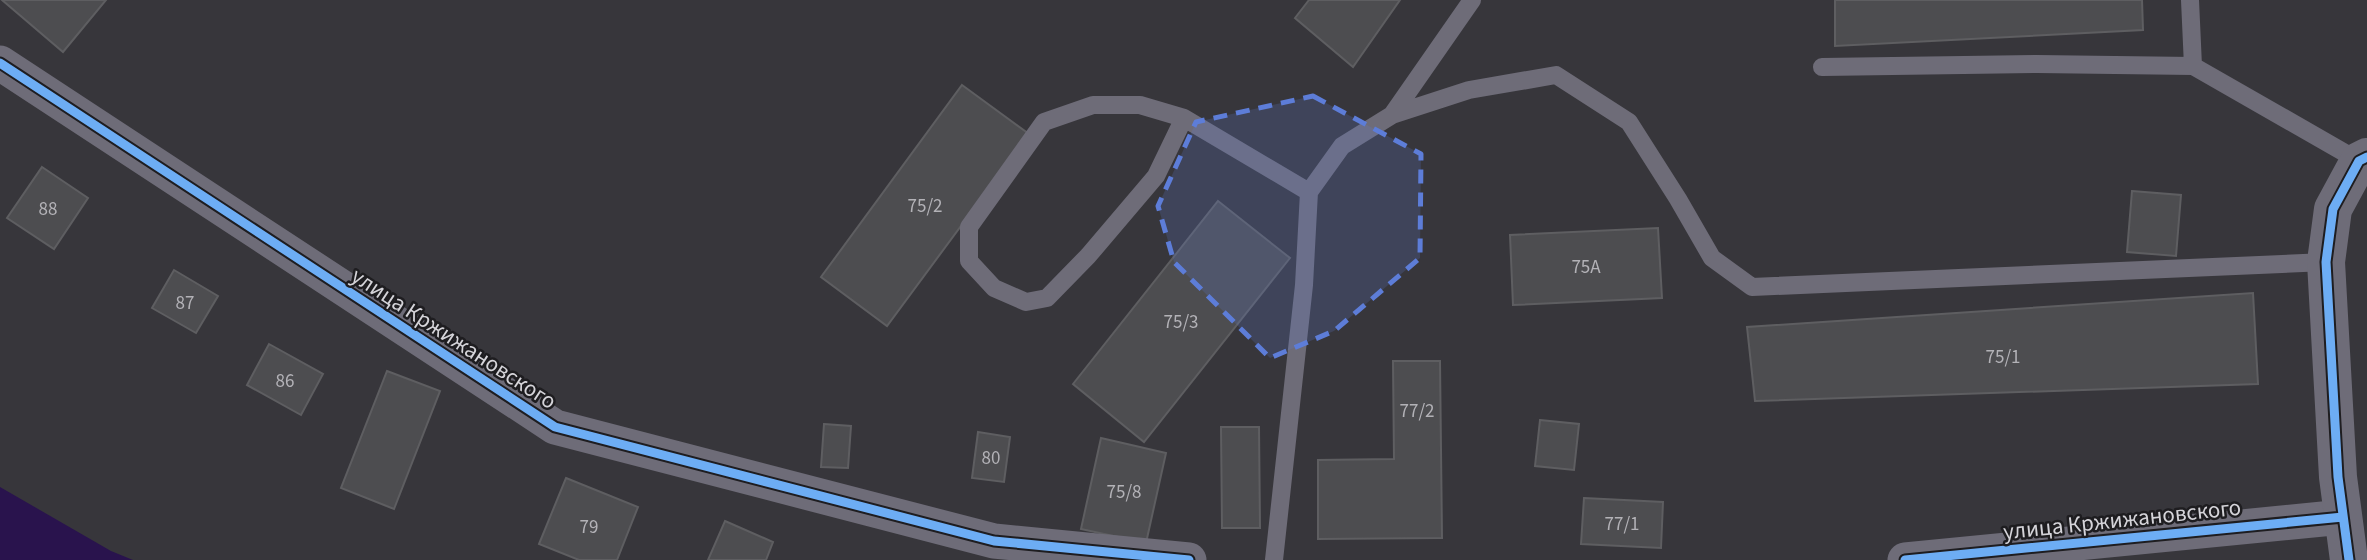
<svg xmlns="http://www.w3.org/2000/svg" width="2367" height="560" font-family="'Source Sans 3',sans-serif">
<rect width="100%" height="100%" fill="#37363b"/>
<path fill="#29134d" d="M0 487 111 551 133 560H0Z"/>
<path fill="#4d4d50" stroke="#5e5e61" stroke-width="2" d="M2 0H106L63 52Z
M1309 0H1400L1353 67 1295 18Z
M1835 0H2142L2143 30 1835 46Z
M962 85 1029 134 887 326 821 277Z
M42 167 88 198 54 249 7 218Z
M2132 191 2181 195 2176 256 2127 252Z
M1218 201 1290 258 1144 442 1073 384Z
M1658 228 1662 298 1513 305 1510 235Z
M174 270 218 296 196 333 152 308Z
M2253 293 2258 384 1755 401 1747 327Z
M269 344 323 374 301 415 247 385Z
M1393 361H1440L1442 538 1318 539V460L1394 459Z
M387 371 440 391 394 509 341 488Z
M1540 420 1579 424 1574 470 1535 466Z
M824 424 851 426 848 468 821 467Z
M1221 427H1259L1260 528H1222Z
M978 432 1010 437 1004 482 972 478Z
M1101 438 1166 453 1146 543 1081 529Z
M566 478 638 507 617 560H579L539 544Z
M1584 498 1663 502 1661 548 1581 544Z
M725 521 773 542 766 560H708Z"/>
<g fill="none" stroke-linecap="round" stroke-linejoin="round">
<path stroke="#6e6c78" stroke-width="18" d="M2190 0 2193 66
M1822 67 2037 64 2193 66 2359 161
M1392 115 1472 0
M1184 118 1156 176 1088 256 1047 298 1026 302 994 288 969 261V227L1044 122 1093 105H1140L1184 118 1309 192
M1274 560 1304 285 1309 192 1342 146 1392 115 1469 90 1556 75 1629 122 1678 199 1712 258 1752 287 2326 262"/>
<path stroke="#6e6c78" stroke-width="35" d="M0 63 555 427 994 541 1189 560
M1905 560 2343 517"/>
<path stroke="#6e6c78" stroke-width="38" d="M2349 560 2338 477 2326 262 2333 209 2359 161 2367 157"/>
<g stroke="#1e1d20" stroke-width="13">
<path id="cycleway" d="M0 63 555 427 994 541 1189 560
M1905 560 2343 517
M2349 560 2338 477 2326 262 2333 209 2359 161 2367 157"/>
</g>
<use href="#cycleway" stroke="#6dadf4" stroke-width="9"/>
</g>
<path fill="#5d7dd8" fill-opacity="0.2" stroke="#5d7dd8" stroke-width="5" stroke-dasharray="14 9" stroke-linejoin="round" d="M1313 96 1421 154 1420 258 1334 331 1270 358 1174 262 1158 206 1196 122Z"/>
<g text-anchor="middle" stroke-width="5" stroke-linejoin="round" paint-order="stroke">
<g font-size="19" fill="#b3b2b7">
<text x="925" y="212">75/2</text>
<text x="48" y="215">88</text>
<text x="1586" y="273">75А</text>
<text x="185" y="309">87</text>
<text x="1181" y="328">75/3</text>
<text x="2003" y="363">75/1</text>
<text x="285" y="387">86</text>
<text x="1417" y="417">77/2</text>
<text x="991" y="464">80</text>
<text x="1124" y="498">75/8</text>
<text x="1622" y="530">77/1</text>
<text x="589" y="533">79</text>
</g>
<g font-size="23" fill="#d5d4d9" stroke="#1e1d20">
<text transform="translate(454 338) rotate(33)" y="8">улица Кржижановского</text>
<text transform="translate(2122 519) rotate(-6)" y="8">улица Кржижановского</text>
</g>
</g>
</svg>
